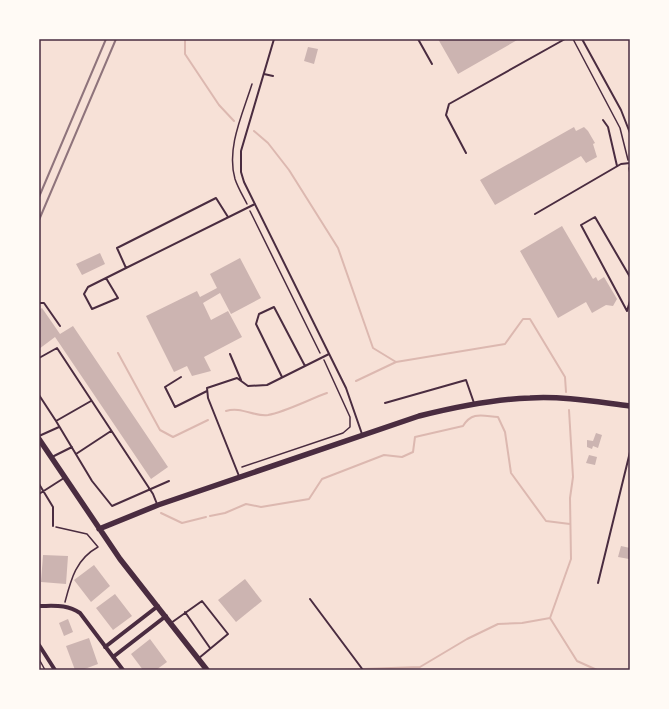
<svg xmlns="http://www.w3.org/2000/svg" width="669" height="709" font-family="'Fira Sans Condensed',sans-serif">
<rect width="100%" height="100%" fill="#f7e1d7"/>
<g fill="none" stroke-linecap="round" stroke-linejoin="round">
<path stroke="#dcb8b0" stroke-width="2" d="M185 39V54L219 105 234 121
M254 131 268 143 289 170 338 248 373 348 396 362 505 344 523 319H530L565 377 566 392
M118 353 160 430 173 437 208 420
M356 381 396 362
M569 410 573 477 570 498 571 559 550 618 577 661 597 670
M226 411C241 406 254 417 268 415 285 412 310 399 327 393
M161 513 182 523 206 517
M210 516 225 513 246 504 261 507 309 499 322 479 384 455 402 457 413 452 415 437 463 426C472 411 483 416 498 417L505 432 511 473 546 521 570 524
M334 670 420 667 467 639 498 624 522 623 550 618"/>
</g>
<path fill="#ccb4b1" d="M438 39H519L458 74Z
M308 47 318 49 314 64 304 61Z
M574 127 576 131 584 127 588 131 595 143 593 144 597 157 586 163 581 156 495 205 480 180Z
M562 226 593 279 596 277 598 281 604 277 617 299 613 306 606 305 592 313 586 302 558 318 520 251Z
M100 253 105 264 82 275 76 264Z
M240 258 261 298 231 314 220 293 203 303 211 320 228 311 242 337 204 357 211 371 192 376 187 366 174 372 146 316 197 291 200 297 217 288 210 274Z
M42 308 60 334 73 326 168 467 151 479 55 337 39 349V310Z
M596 433 602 435 598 448 593 446 592 449 587 447V440L593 441Z
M589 455 597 457 595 465 586 463Z
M621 546 630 548 629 559 618 557Z
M43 555 68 556 66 584 41 582Z
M94 565 110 586 91 602 74 580Z
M245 579 262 601 236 622 218 600Z
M115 594 132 616 113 630 96 608Z
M68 619 73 632 64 636 59 623Z
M89 638 98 664 82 670H75L66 646Z
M150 639 167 662 156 670H143L131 654Z"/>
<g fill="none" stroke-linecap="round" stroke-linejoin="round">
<path stroke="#4a2c40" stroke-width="1.5" d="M573 39 620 128 628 160
M629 168 630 174
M247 204C243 196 238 188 235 179 226 148 243 113 252 84
M250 211 320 353
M242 467 343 433 350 427V417L324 360
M56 527 87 534 98 547C76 559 71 579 65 602
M39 659 45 670"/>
<path stroke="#4a2c40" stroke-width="2" d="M274 39 241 151V172L244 182 346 388 362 434
M418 39 432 64
M582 39 621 110 630 133
M264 74 273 76
M603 120 608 127 617 166
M466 153 446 115 449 104 565 39
M535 214 621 164 630 163
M228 217 216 198 117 248 126 268 255 204
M630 277 595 217 581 225 627 311 630 301
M106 278 118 298 92 309 84 294 88 287 126 268
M39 303H44L60 326
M230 354 241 380
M39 358 57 348 153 494 157 504
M181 377 165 387 175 407 207 391
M282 377 256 324 259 314 274 307 305 366
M39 395 56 421 91 401
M385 403 466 380 474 403
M56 421 92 481 112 506 169 481
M39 436 59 427
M76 454 111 431
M52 457 72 447
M239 476 208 398 207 388 237 378 248 386 267 385 329 354
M39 484 53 507V526
M39 494 64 478
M598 583 630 452
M310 599 363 670
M185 612 210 648
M171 623 202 601 228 634 199 658"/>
<path stroke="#4a2c40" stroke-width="4" d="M39 606C54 606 67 604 80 613L123 670
M39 645 55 670
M105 647 158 606
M113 657 166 616"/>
<path stroke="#4a2c40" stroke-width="5.5" d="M39 439 120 559 207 670
M99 529 158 505 419 416C455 407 492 399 530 398 563 396 597 402 630 406"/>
<path stroke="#8f747c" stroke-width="2" d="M39 197 106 39
M39 220 116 39"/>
</g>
<rect width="669" height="709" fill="none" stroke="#fffaf5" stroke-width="80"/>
<rect x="40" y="40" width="589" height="629" fill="none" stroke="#4a2c40" stroke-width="1.5"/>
</svg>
